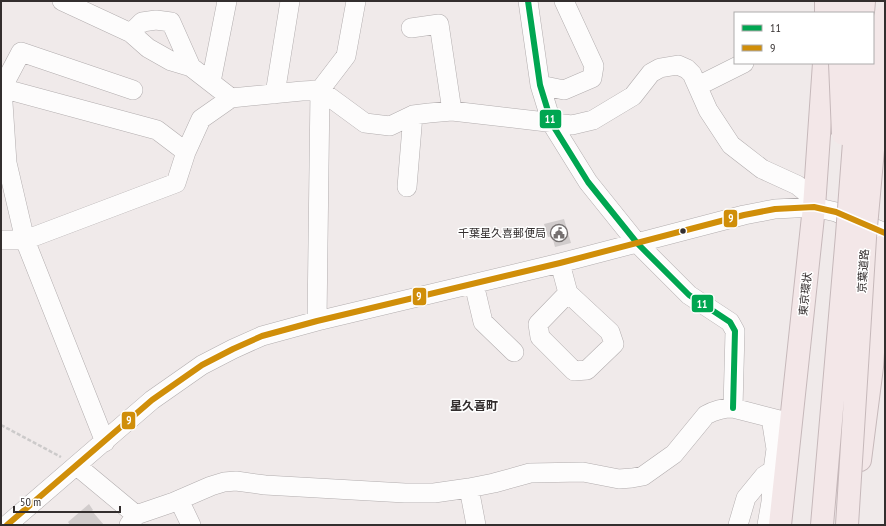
<svg xmlns="http://www.w3.org/2000/svg" width="886" height="526" font-family="'PT Sans Narrow','Noto Sans JP',sans-serif">
<rect width="100%" height="100%" fill="#f0eaea"/>
<path fill="#d1cccc" d="M564 219 571 243 555 247 552 236 548 237 544 224Z
M89 504 93 510 92 511 104 525H70L68 522Z"/>
<g fill="none" stroke-linecap="round" stroke-linejoin="round">
<g stroke="#b2adae" stroke-width="20">
<path id="minor" d="M62 1 131 33 148 48 171 61 191 67
M528 1 540 85 552 124 588 182 637 243 689 295 730 322 735 331 733 408
M411 28 439 24 452 111
M131 33 142 22 156 20 171 22 191 67 231 98 302 91 320 90 365 123 390 126 413 115 429 113 452 111 572 125 593 120 633 96 651 73 660 68 678 65 687 69 692 74 708 110 731 145 762 169 797 185 807 193 814 207
M211 82 227 1
M540 85 564 90 592 78 594 66 564 1
M698 86 744 63
M1 88 157 130 186 152
M275 94 290 1
M407 187 413 115
M1 240H25L176 183 186 152 201 119 231 98
M560 263 568 293 610 332 614 344 587 370 574 371 540 337 538 324 568 293
M474 284 483 322 514 352
M317 321 320 90 346 56 356 1
M105 442 25 240 7 163 2 88 21 52 133 90
M77 466 136 515
M469 488 476 525
M179 500 191 525
M7 525 152 400 202 365 233 349 262 336 317 321 560 263 744 215 775 209 814 207 836 212 885 233
M129 525 136 515 174 502 211 486 224 482 236 481 265 485 405 493H434L469 488 494 483 530 473 583 472 619 479 632 478 643 476 674 454 706 415C715 410 723 408 733 408L791 423
M738 525 746 498 764 476 773 470
M767 525 771 502 773 470 776 449 771 418"/>
</g>
<g stroke="#c6b8ba" stroke-width="24">
<path id="highway" d="M826 13V1
M842 13V1
M863 13 864 1
M860 460 872 367 877 294 885 245
M780 525 814 207 824 63"/>
</g>
<path stroke="#cccaca" stroke-width="2.5" stroke-dasharray="4 2" stroke-linecap="butt" d="M1 425 61 457"/>
<use href="#minor" stroke="#fdfcfc" stroke-width="19"/>
<use href="#highway" stroke="#f3e7e8" stroke-width="22"/>
<g stroke="#c6b8ba" stroke-width="24" stroke-linecap="butt">
<path id="highway-bridge" d="M840 63 843 134
M822 525 847 235 860 63
M847 525 865 238 885 17"/>
</g>
<use href="#highway-bridge" stroke="#f3e7e8" stroke-width="22"/>
<g stroke="#fff" stroke-width="9">
<path id="bus-1" d="M528 1 540 85 552 124 588 182 637 243 689 295 730 322 735 331 733 408"/>
</g>
<g stroke="#fff" stroke-width="9">
<path id="bus-2" d="M7 525 152 400 202 365 233 349 262 336 317 321 560 263 744 215 775 209 814 207 836 212 885 233"/>
</g>
<use href="#bus-1" stroke="#00a651" stroke-width="6"/>
<use href="#bus-2" stroke="#d08e09" stroke-width="6"/>
</g>
<defs>
<g id="civic-ring" transform="scale(0.9)"><circle r="9.5" fill="#fff" stroke="#757070" stroke-width="1.5"/><path d="M-.6-6.5H3V-4.5H.6V-3L4-1V1h2V6H-6V1h2V-1L-.6-3ZM-1.2 2.5V6h2.4V2.5Z" fill="#757070"/></g>
</defs>
<g fill-rule="evenodd">
<use href="#civic-ring" x="559" y="233"/>
</g>
<circle fill="#332e2e" stroke="#fff" stroke-width="1.5" cx="683" cy="231" r="3.5"/>
<g text-anchor="middle" stroke-width="3" stroke-linejoin="round" paint-order="stroke">
<g font-size="11" fill="#332e2e" stroke="#fff" text-anchor="end">
<text x="546" y="237">千葉星久喜郵便局</text>
</g>
<g font-size="11" fill="#332e2e" stroke="#fff">
<text transform="translate(863 271) rotate(-86)" y="4">京葉道路</text>
<text transform="translate(805 294) rotate(-84)" y="4">東京環状</text>
</g>
<g font-size="12" font-weight="bold" fill="#332e2e" stroke="#fff">
<text x="474" y="410">星久喜町</text>
</g>
</g>
<g stroke="#fff" stroke-width="1.5">
<rect x="539" y="109" width="23" height="20" rx="4" fill="#00a651"/>
<rect x="723" y="209" width="15" height="19" rx="4" fill="#d08e09"/>
<rect x="412" y="287" width="15" height="19" rx="4" fill="#d08e09"/>
<rect x="691" y="294" width="23" height="19" rx="4" fill="#00a651"/>
<rect x="121" y="411" width="15" height="19" rx="4" fill="#d08e09"/>
</g>
<g font-size="11" text-anchor="middle" font-weight="bold" fill="#fff">
<text x="550" y="123">11</text>
<text x="731" y="222">9</text>
<text x="419" y="300">9</text>
<text x="702" y="308">11</text>
<text x="129" y="424">9</text>
</g>
<rect width="886" height="526" fill="none" stroke="#332e2e" stroke-width="4"/>
<rect x="734" y="12" width="140" height="52" fill="#ffffff" stroke="#adabab"/>
<rect x="742" y="25" width="20" height="6" fill="#00a651" stroke="#adabab"/>
<text x="770" y="32" font-size="12" fill="#332e2e">11</text>
<rect x="742" y="45" width="20" height="6" fill="#d08e09" stroke="#adabab"/>
<text x="770" y="52" font-size="12" fill="#332e2e">9</text>
<path d="M14 506v6h106v-6" fill="none" stroke="#332e2e" stroke-width="2"/>
<text x="20" y="506" font-size="12" fill="#332e2e" stroke="#ffffff" stroke-width="3" paint-order="stroke">50 m</text>
</svg>
